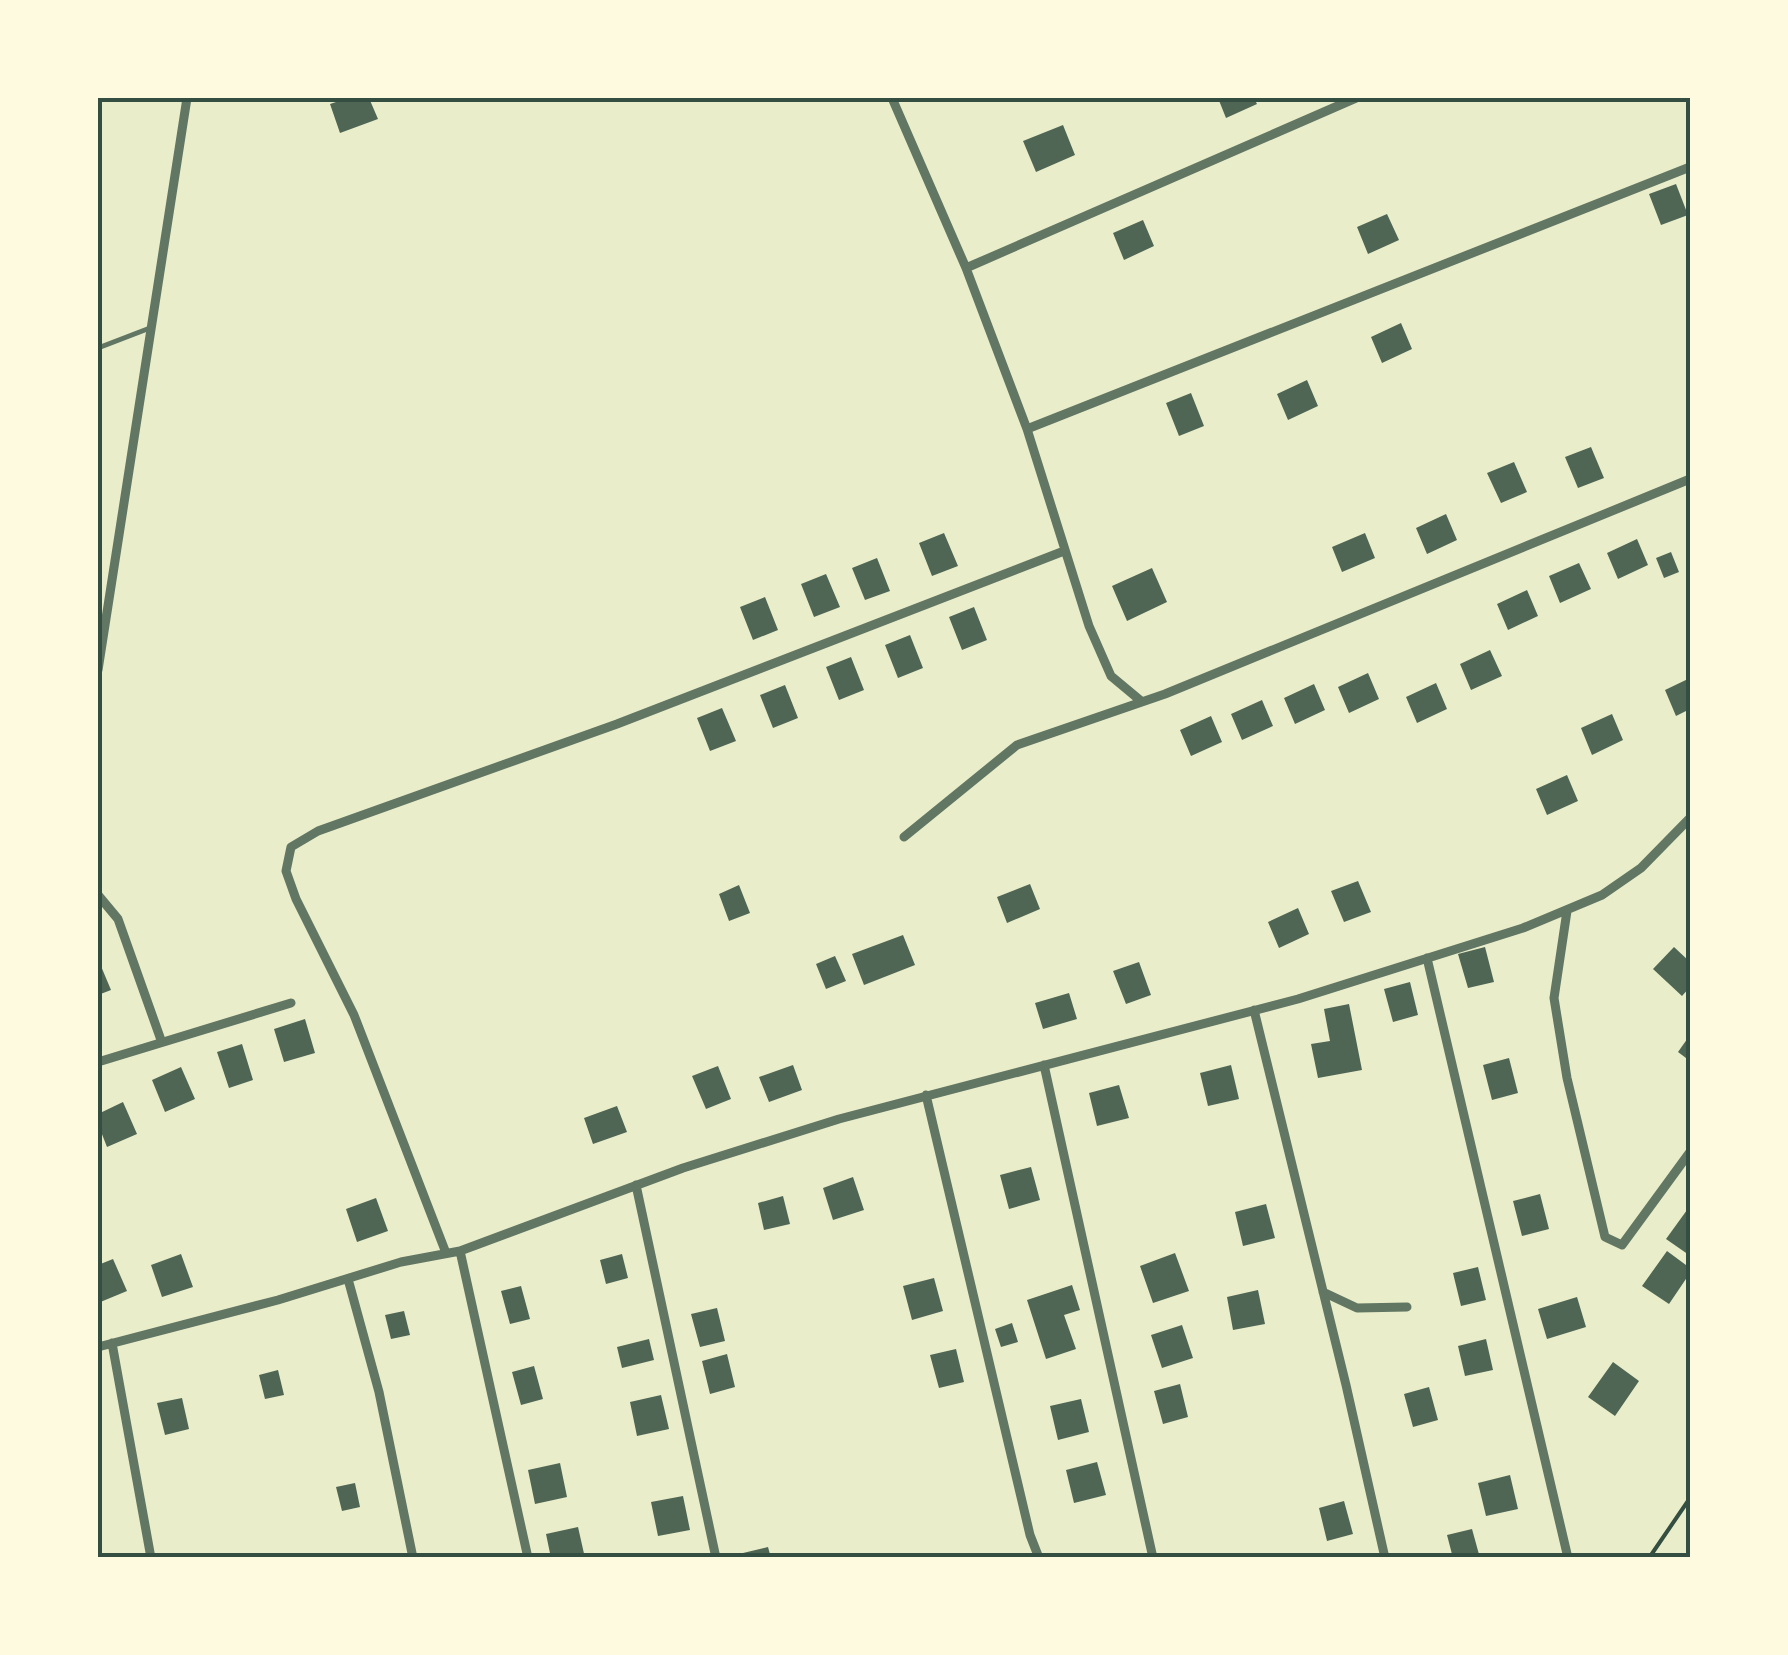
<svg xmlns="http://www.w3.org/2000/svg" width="1788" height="1655" font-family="'Fira Sans',sans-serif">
<rect width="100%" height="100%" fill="#e9edc9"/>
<path fill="#4f6655" d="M348 98H369L378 119 340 133 330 104Z
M1218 98H1254L1257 104 1226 118Z
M1063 125 1075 155 1036 172 1023 141Z
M1676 184 1688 215 1661 225 1649 194Z
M1387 214 1399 240 1368 254 1357 227Z
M1143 220 1154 246 1124 260 1113 233Z
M1401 323 1412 349 1382 363 1371 337Z
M1307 380 1318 406 1288 420 1277 394Z
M1191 393 1204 426 1179 436 1166 403Z
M1591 447 1604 478 1578 488 1565 457Z
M1514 462 1527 492 1501 503 1487 473Z
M1446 514 1457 540 1427 554 1416 528Z
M944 533 958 566 932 576 919 543Z
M1365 533 1375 558 1342 572 1332 547Z
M1637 539 1648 565 1618 579 1607 553Z
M1671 552 1679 572 1664 578 1656 558Z
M877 558 890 591 865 600 852 568Z
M1579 563 1591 589 1560 603 1549 576Z
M1152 568 1167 602 1127 621 1112 586Z
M826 574 840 607 814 617 801 584Z
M1527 590 1538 616 1508 630 1497 604Z
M765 597 778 630 753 640 740 607Z
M974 607 987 640 962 650 949 617Z
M910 635 923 668 898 678 885 645Z
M1490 650 1502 676 1471 690 1460 664Z
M851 657 864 690 839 700 826 667Z
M1368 673 1379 699 1349 713 1338 687Z
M1690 678V709L1676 716 1665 690Z
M1436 683 1447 709 1417 723 1406 697Z
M1314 684 1325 710 1295 724 1284 698Z
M785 685 798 718 773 728 760 695Z
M1262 700 1273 726 1242 740 1231 714Z
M722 708 736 741 710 751 697 718Z
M1612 714 1623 740 1592 755 1581 728Z
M1211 716 1222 742 1191 756 1180 730Z
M1567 775 1578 801 1547 815 1536 789Z
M1358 881 1371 912 1344 922 1331 891Z
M1030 884 1040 909 1007 923 997 897Z
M739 885 750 913 729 921 719 894Z
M1298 908 1309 934 1279 948 1268 922Z
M903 935 915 965 864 985 852 954Z
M1485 947 1494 982 1468 988 1458 954Z
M1674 947 1690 962V987L1682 996 1653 969Z
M835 956 846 981 826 989 816 964Z
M98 959 111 990 98 995Z
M1139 962 1151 995 1126 1004 1113 971Z
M1410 982 1418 1015 1393 1022 1384 989Z
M1069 993 1077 1019 1043 1029 1035 1003Z
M1349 1004 1362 1070 1318 1078 1311 1044 1330 1041 1324 1009Z
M305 1019 315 1053 284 1062 274 1029Z
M1690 1035V1061L1678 1052Z
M242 1044 253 1080 229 1088 217 1052Z
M1509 1058 1518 1093 1492 1100 1483 1065Z
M793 1065 802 1090 769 1102 759 1077Z
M1231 1065 1239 1099 1208 1106 1200 1073Z
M718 1066 731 1099 706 1109 692 1076Z
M181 1067 195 1099 165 1112 152 1080Z
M1119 1085 1129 1118 1097 1126 1089 1093Z
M123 1102 137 1134 107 1147 98 1124V1114Z
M617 1106 627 1132 593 1144 584 1118Z
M1031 1167 1040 1200 1009 1209 1000 1175Z
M853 1177 864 1210 833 1220 823 1188Z
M1540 1194 1549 1229 1522 1236 1513 1201Z
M783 1196 790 1224 764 1230 758 1203Z
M376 1198 388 1231 357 1242 346 1209Z
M1266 1204 1275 1238 1243 1246 1235 1212Z
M1687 1210 1690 1213 1689 1255 1666 1239Z
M1667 1251 1690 1268V1273L1669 1304 1642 1286Z
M1175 1253 1189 1291 1153 1303 1140 1266Z
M181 1254 193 1287 162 1297 151 1265Z
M622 1254 628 1278 606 1284 600 1260Z
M113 1259 127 1291 98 1303V1265Z
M1478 1267 1486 1300 1461 1306 1453 1273Z
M934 1278 943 1311 912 1320 903 1286Z
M1072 1285 1080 1310 1064 1315 1076 1349 1046 1359 1027 1300Z
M521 1286 530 1319 510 1324 501 1291Z
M1258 1290 1265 1324 1233 1330 1227 1297Z
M1577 1297 1586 1327 1547 1339 1538 1309Z
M717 1308 725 1341 700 1347 691 1314Z
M404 1311 410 1335 391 1339 385 1315Z
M1012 1323 1018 1342 1001 1347 995 1329Z
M1182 1325 1193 1358 1162 1368 1151 1335Z
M649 1339 654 1360 622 1368 617 1347Z
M1486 1339 1493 1370 1465 1376 1458 1346Z
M956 1349 964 1382 939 1388 930 1355Z
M727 1354 735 1387 710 1394 702 1361Z
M1613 1362 1639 1381 1615 1416 1588 1397Z
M534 1366 543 1399 521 1405 512 1372Z
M278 1370 284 1395 265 1399 259 1375Z
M1180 1384 1188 1417 1163 1424 1154 1391Z
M1429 1387 1438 1420 1413 1427 1404 1394Z
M661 1395 669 1429 637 1436 630 1402Z
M182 1398 189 1429 165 1435 157 1403Z
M1081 1399 1089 1432 1058 1440 1050 1406Z
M1097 1462 1106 1495 1074 1503 1066 1470Z
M560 1463 567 1497 535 1504 528 1470Z
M1510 1475 1518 1509 1486 1516 1478 1483Z
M355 1483 360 1507 342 1511 336 1487Z
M683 1496 690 1530 658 1536 651 1502Z
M1344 1501 1353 1534 1327 1541 1319 1508Z
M578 1527 585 1558H551L546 1534Z
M1472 1529 1480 1558H1453L1447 1535Z
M768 1547 771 1558H744L743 1553Z"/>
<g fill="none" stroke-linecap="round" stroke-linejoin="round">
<path stroke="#344e41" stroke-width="4" d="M1649 1558 1690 1498"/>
<path stroke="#617663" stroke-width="5" d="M98 348 150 328"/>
<path stroke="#617663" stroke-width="9" d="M892 98 966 268 1027 429 1089 626 1111 676 1141 701
M966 268 1356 98
M1027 429 1690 167
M98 670 187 98
M904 837 1017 745 1165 694 1690 479
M98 895 118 919 161 1040
M1567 911 1554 998 1567 1078 1605 1237 1622 1245 1690 1152
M1427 958 1568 1558
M1254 1010 1346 1385 1385 1558
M98 1062 291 1003
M1044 1065 1153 1558
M926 1095 1030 1535 1039 1558
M636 1185 716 1558
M460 1251 528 1558
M446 1253 354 1015 296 899 286 871 291 847 318 831 617 724 1064 551
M348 1279 379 1392 413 1558
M1323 1292 1357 1308 1407 1307
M112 1343 151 1558
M98 1347 278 1300 401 1262 460 1251 683 1168 839 1119 1298 999 1523 928 1602 895 1641 868 1690 818"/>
</g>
<rect width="1788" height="1655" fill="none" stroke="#fefae0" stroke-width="200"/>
<rect x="100" y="100" width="1588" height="1455" fill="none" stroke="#344e41" stroke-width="4"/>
</svg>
